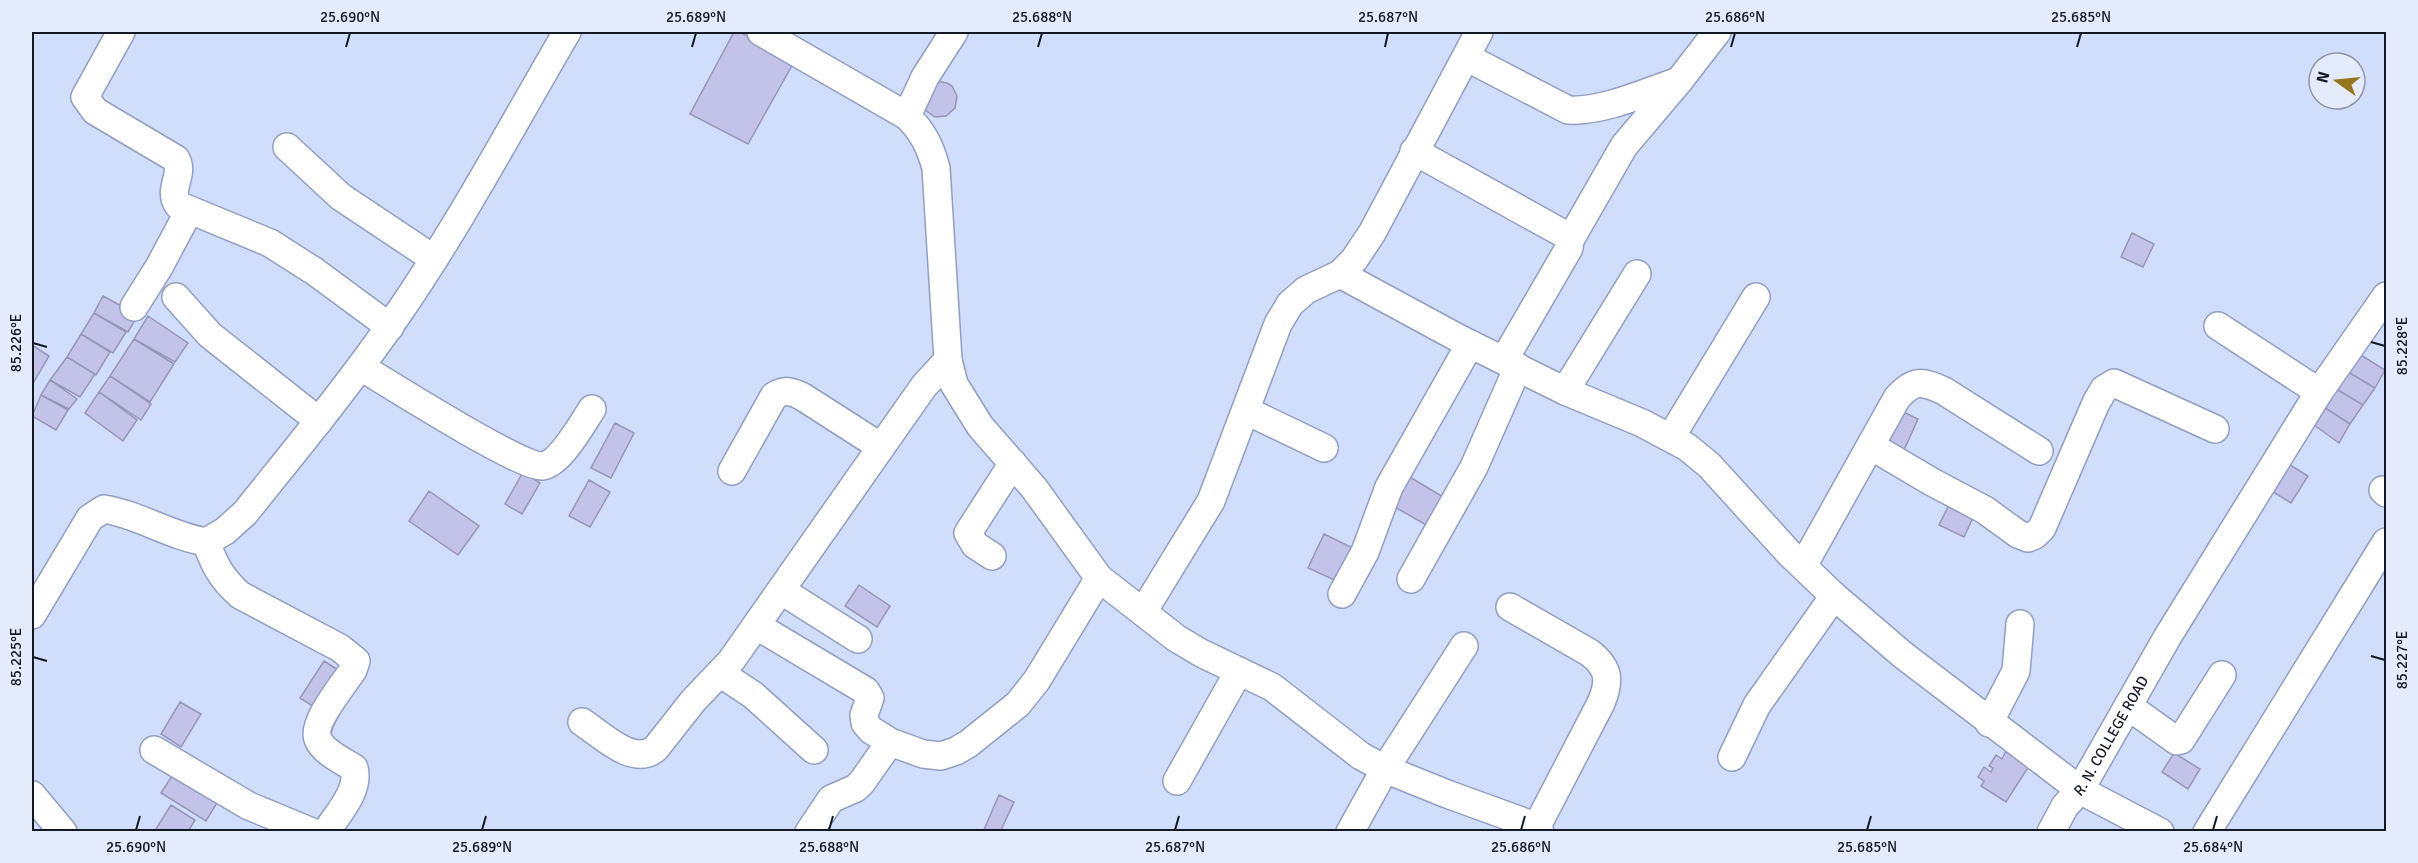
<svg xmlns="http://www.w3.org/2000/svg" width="2418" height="863" font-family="Signika,sans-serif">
<rect width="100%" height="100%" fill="#d1defb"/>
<path fill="#c3c2e8" stroke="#9695ba" stroke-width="1.5" d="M734 32H740L794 62 748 144 690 114Z
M935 81 947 83 952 86 957 96 955 108 946 116 935 117 925 110 922 105Z
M2132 233 2154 244 2143 267 2121 257Z
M103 296 138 315 128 332 94 313Z
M94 313 126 332 113 353 81 334Z
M148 316 188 343 175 362 134 339Z
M81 334 110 352 96 375 67 357Z
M134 339 174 364 150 402 110 376Z
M32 345 49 356 32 385Z
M2356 352 2385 370 2375 388 2343 369Z
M67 357 95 374 80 397 50 380Z
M2343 369 2375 388 2363 405 2333 387Z
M110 376 151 404 141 420 99 392Z
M50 380 77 399 69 409 41 395Z
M2333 387 2363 405 2350 424 2321 405Z
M99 392 137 420 123 441 85 413Z
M41 395 68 410 56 430 32 416Z
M2321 405 2350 424 2339 443 2310 422Z
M1895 408 1918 419 1904 450 1880 438Z
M615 423 634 433 611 478 591 468Z
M2282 460 2308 476 2291 503 2265 487Z
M523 472 540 483 522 514 505 504Z
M1403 473 1445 498 1428 526 1386 502Z
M589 480 610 492 590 527 569 516Z
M429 491 479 526 458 555 409 521Z
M1953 497 1977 509 1964 537 1939 525Z
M1324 534 1357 550 1341 583 1308 568Z
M859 585 890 606 877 627 845 606Z
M324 661 346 675 322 712 300 698Z
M180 702 201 714 181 747 161 734Z
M2006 751 2029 766 2006 802 1981 786 1984 781 1978 777 1984 767 1991 772 1993 768 1989 766 1996 755 2002 759Z
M2174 753 2200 769 2188 789 2162 772Z
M175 771 220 798 206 821 161 793Z
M999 795 1014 802 1000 832H983Z
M171 805 195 820 188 832H154Z"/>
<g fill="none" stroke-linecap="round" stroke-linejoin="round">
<g stroke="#909fc1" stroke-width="30">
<g id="minor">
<path d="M121 32 85 97 95 111 176 159C185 175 167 189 178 205L270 243 314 271 390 327"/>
<path d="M761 32 907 116C923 132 930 146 936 168L948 360 954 384 980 426 1034 488 1099 578 1176 638 1201 653 1272 687 1361 756 1385 769 1447 794 1524 822 1540 832"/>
<path d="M1466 57 1568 110C1603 112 1646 92 1679 81L1624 146 1570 240"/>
<path d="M1679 81 1717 32"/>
<path d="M907 116 925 77 954 32"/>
<path d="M287 147 341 197 434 259"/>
<path d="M1414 151 1564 234 1570 240 1569 248 1504 360"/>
<path d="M1340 274 1460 339 1565 391 1642 423 1687 447 1709 465 1789 553 1834 596 1903 655 2080 790 2160 832"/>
<path d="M176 297 210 335 319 421"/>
<path d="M134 307 159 267 189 211"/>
<path d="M2218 326 2319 392 2386 296"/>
<path d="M361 367C387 383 522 468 542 466 560 464 582 424 592 409"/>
<path d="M1565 391 1637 274"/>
<path d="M1247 411 1324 448"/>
<path d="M1671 437 1756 297"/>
<path d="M1871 446 1932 482 1985 510 2018 534 2028 538 2035 535 2042 528 2096 403 2104 389 2114 383 2215 429"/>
<path d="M732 471 774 396C785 389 791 391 803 397L881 447"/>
<path d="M2383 490 2386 493"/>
<path d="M206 542C215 566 221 578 240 595L340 648 356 661 353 670C344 684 311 723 318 739 323 752 343 761 354 768 360 791 338 813 326 832"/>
<path d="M992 556 975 545 968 533 1013 463"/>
<path d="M1803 566 1897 398C1914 379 1922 381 1944 391L2039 451"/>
<path d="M1411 579 1474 467 1518 367"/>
<path d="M782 591 858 639"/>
<path d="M1342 594 1365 552 1389 487 1470 344"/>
<path d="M1510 607 1590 653C1610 669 1610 681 1601 703L1536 828"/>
<path d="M1143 612 1211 501 1278 324 1290 304 1306 290 1340 274 1354 260 1372 233 1479 32"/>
<path d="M32 615 90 518 104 509C140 515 170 536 206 542L225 531 245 513C297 448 351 383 398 314 460 224 512 126 567 32"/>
<path d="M757 626 866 691 870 698 864 715 865 723 871 730 890 742 923 754 941 756 956 751 968 744 1018 704 1037 680 1099 578"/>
<path d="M720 673 753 695 814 750"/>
<path d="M2128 706 2177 741 2181 740 2222 675"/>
<path d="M582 722C601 734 634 768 656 748L693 701 731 661 924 386 948 360"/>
<path d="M1989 723 2016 671 2020 624"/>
<path d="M154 750 249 806 312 832"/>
<path d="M1732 757 1757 705 1834 596"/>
<path d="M1177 781 1239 671"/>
<path d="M32 795 63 832"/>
<path d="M809 832 831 799 856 788 862 782 890 742"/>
<path d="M1350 832 1385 769 1464 646"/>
<path id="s1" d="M2051 832 2065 806 2080 790 2168 636 2319 392"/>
<path d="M2207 832 2386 542"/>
</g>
</g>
<use href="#minor" stroke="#fff" stroke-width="27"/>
</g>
<path fill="none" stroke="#131825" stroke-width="2" d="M346 47 350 33M692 47 696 33M1038 47 1042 33M1385 47 1388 33M1731 47 1735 33M2077 47 2081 33M2371 342 2385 346M33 343 47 347M2371 656 2385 660M33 657 47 661M136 830 140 816M482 830 486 816M829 830 833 816M1175 830 1179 816M1521 830 1525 816M1867 830 1871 816M2213 830 2217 816"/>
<g text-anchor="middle" stroke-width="4.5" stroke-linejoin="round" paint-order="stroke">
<g font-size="15" fill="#131825" stroke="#e4ebfa">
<text dy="5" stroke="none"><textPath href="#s1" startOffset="114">R. N. COLLEGE ROAD</textPath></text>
</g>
</g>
<rect width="2418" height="863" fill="none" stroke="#e4ebfa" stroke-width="66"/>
<g transform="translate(2337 81) rotate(285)"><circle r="28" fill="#e4ebfa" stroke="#9097a5" stroke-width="1.5"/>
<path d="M0-4.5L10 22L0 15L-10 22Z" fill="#96751d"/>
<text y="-9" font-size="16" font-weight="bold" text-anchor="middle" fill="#131825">N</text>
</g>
<rect x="33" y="33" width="2352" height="797" fill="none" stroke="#131825" stroke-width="2"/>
<g font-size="15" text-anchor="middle" fill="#131825">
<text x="350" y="22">25.690°N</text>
<text x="696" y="22">25.689°N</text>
<text x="1042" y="22">25.688°N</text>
<text x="1388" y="22">25.687°N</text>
<text x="1735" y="22">25.686°N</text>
<text x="2081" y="22">25.685°N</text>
<text transform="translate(16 343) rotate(-90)" y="5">85.226°E</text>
<text transform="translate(2402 346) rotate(-90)" y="5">85.228°E</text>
<text transform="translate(16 657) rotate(-90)" y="5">85.225°E</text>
<text transform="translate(2402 660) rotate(-90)" y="5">85.227°E</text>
<text x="136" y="852">25.690°N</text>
<text x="482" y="852">25.689°N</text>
<text x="829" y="852">25.688°N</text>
<text x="1175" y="852">25.687°N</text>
<text x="1521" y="852">25.686°N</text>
<text x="1867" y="852">25.685°N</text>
<text x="2213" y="852">25.684°N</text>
</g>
</svg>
